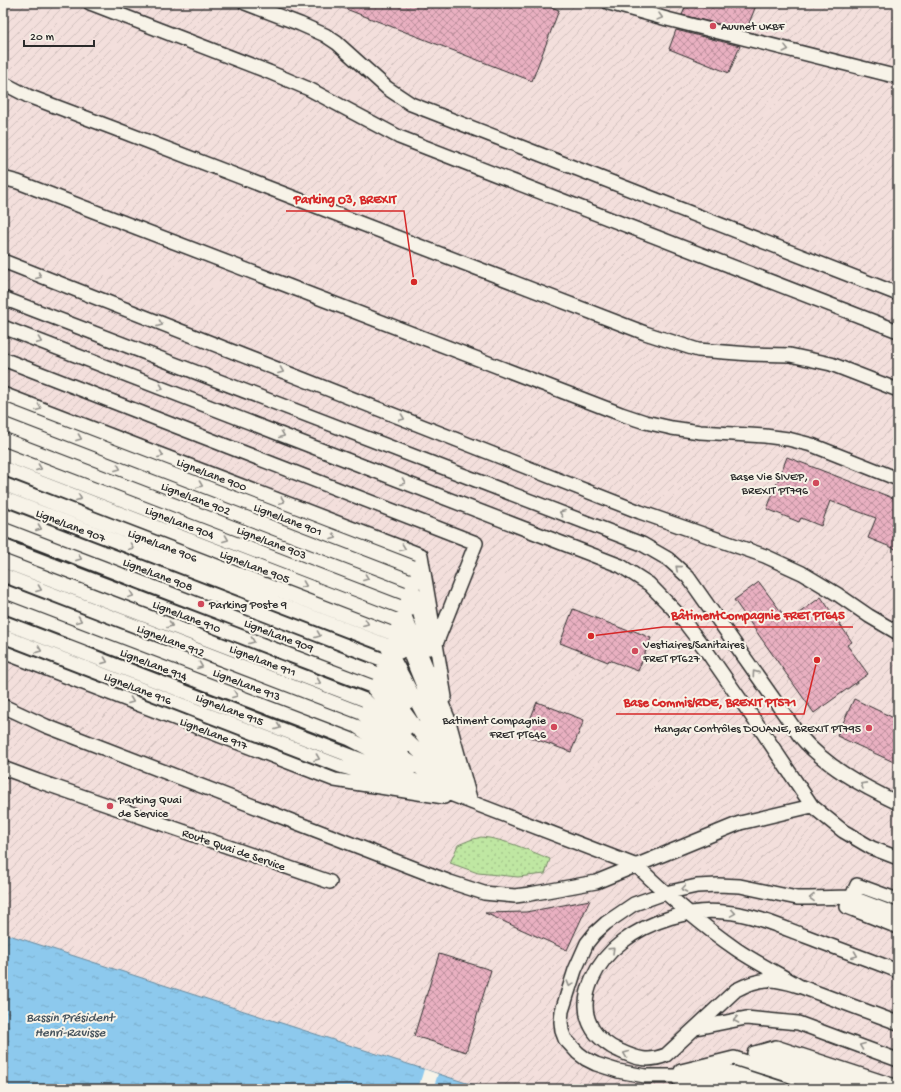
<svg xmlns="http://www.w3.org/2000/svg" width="901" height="1092" font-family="'Gochi Hand',sans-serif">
<defs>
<pattern id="industrial-furrows" width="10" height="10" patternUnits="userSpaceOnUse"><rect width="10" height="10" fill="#f3dfdc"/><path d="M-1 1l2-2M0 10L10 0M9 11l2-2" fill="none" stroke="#d0c0bd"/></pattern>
<pattern id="grass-dots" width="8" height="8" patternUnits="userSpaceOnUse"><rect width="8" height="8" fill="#bfe7a2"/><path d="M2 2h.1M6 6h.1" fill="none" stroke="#a4c68c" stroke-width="1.8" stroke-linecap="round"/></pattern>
<pattern id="water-ripples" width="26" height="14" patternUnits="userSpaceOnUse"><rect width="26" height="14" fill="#8dc9ed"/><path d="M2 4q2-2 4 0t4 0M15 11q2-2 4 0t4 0" fill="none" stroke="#7aadcb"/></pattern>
<pattern id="building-cross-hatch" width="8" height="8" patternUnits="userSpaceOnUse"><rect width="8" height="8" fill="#e9b0c1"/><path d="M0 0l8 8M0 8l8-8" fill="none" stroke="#bd8f9d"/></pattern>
</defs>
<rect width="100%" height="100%" fill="#f7f3e8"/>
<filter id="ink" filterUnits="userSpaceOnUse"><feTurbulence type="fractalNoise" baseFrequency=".025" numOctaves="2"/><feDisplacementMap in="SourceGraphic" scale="8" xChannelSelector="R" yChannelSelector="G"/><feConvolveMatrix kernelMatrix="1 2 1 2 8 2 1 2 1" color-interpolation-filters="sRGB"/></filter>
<g filter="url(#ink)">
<path fill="url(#industrial-furrows)" d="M3 3H898V1089H485L3 934Z"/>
<path fill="url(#grass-dots)" stroke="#758966" d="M481 837C505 839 528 850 550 859L545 874 518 877 478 873 450 863 458 845 470 840Z"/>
<path fill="url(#water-ripples)" stroke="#668a9f" d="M3 933 485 1089H3Z"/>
<path fill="#f7f3e8" d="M424 1069 438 1074 433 1089H411L412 1087 418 1089Z"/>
<path fill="url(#building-cross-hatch)" stroke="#2b2b2b" d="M334 3H540L559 10 532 81 333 4Z
M687 3H757L746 31 682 15Z
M676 30 740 46 729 73 669 49Z
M787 457 898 500V550L868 538 876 518 830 501 821 526 801 518 799 522 767 509Z
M759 582 788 621 821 597 852 642 847 645 868 674 814 713 734 600Z
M573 609 631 632 632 630 651 638 638 671 609 660 608 662 560 643Z
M854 699 898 720V764L837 736Z
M537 702 584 720 571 752 524 735Z
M590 900 567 950 485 913 526 912Z
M439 954 491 970 466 1052 414 1036Z"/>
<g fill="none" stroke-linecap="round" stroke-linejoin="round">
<g stroke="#2b2b2b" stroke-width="16">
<path id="service" d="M90 3 269 72 309 89 399 137 898 331
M245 3 300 24 325 35 337 43 387 88 411 104 898 294
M609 3 667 19 898 77
M3 83 28 96 113 128 645 333 698 350 750 354 790 355 831 364 898 390
M3 178 18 182 621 414 645 422 672 428 700 432 765 436 788 439 812 445 898 479
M3 261 640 512 765 556 802 573 837 594 869 616 898 633
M3 298 642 544 668 559 688 577 799 735C825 766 862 786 898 803
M3 327 621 566 649 584 679 615 708 653 760 728 812 806 843 831 872 848 898 858
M3 359 476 543 436 644
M3 394 421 555 445 697
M3 409 416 568 419 581
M3 424 411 581 429 648
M3 439 406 594 411 609
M3 454 401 607 448 718 471 802
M3 468 396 620 450 752
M3 484 391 633 400 652
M3 498 386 645 460 783
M3 514 381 659 408 702
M3 529 376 673 442 763
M3 546 371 686 407 728
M3 561 365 700 461 792
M3 575 361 713 404 748
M3 591 356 726 444 784
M3 606 350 739 409 770
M3 622 637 866C668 896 700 924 736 949 755 962 779 974 799 986
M3 636 340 766 405 784
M3 652 335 780 444 797
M3 706 46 726 450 882 484 893 515 896 530 894 596 882 740 823 812 806
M3 768 38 781 330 882
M898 900 857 885 847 907 898 927
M898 971C867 959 836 948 805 936 779 926 752 914 724 912 690 908 649 921 622 942 598 960 576 997 591 1026 596 1037 610 1047 620 1051 637 1059 649 1062 666 1055L736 990C761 977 773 978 799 986L898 1023
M696 1028 746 1018 798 1023 898 1060
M754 1053 867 1089
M755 1053 776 1047 898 1087
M707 1070 721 1069 783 1089
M681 1071 734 1058 832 1089
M679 1080 709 1089
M749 1089 707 1076H645L618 1071 596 1064 586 1059 578 1053 565 1039 562 1031 561 1022 562 1011 575 970 587 943 595 933 606 923 634 904 665 893 697 886 718 885 740 886 797 898H809L851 897 898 915"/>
</g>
<use href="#service" stroke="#f7f3e8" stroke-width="13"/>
</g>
<defs><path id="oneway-chevron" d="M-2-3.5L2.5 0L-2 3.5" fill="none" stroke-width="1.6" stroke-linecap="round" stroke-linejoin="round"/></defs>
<g stroke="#918f8a">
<use href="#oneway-chevron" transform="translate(660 17) rotate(15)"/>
<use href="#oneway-chevron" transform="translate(786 49) rotate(14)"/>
<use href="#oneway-chevron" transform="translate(39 276) rotate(22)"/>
<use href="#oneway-chevron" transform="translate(160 324) rotate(21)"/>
<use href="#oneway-chevron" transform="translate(39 341) rotate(21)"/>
<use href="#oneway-chevron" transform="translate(281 371) rotate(21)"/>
<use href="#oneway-chevron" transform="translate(161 388) rotate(21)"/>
<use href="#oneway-chevron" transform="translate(39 408) rotate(21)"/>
<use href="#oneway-chevron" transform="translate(402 418) rotate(21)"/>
<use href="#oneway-chevron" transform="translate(282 435) rotate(21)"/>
<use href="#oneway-chevron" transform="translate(79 438) rotate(21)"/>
<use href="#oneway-chevron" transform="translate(161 455) rotate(21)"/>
<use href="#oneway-chevron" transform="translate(39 468) rotate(21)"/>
<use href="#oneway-chevron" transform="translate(118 468) rotate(21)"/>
<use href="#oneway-chevron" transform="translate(403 482) rotate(21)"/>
<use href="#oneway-chevron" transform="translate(200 485) rotate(21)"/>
<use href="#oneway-chevron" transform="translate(79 498) rotate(21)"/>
<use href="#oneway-chevron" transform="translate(282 501) rotate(21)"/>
<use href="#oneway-chevron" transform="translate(562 513) rotate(-159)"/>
<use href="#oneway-chevron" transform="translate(39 528) rotate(21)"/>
<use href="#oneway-chevron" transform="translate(334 537) rotate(21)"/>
<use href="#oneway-chevron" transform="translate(226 539) rotate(21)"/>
<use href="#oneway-chevron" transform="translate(131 547) rotate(21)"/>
<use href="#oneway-chevron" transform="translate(403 548) rotate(21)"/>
<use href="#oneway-chevron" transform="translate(79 558) rotate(21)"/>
<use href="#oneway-chevron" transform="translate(678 568) rotate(-139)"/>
<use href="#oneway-chevron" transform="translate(366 578) rotate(21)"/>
<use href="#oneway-chevron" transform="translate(304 585) rotate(21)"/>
<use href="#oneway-chevron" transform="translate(39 589) rotate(21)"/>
<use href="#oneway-chevron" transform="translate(131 595) rotate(21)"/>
<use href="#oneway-chevron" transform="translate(79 620) rotate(21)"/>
<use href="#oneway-chevron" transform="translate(366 623) rotate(21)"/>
<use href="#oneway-chevron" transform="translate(170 625) rotate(21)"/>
<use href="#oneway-chevron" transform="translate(318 635) rotate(21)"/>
<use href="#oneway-chevron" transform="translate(252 641) rotate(21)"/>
<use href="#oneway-chevron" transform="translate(39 650) rotate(21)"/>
<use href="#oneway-chevron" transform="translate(105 661) rotate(21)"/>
<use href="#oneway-chevron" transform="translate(200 666) rotate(21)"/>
<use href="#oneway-chevron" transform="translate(755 673) rotate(-125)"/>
<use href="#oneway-chevron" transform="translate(318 682) rotate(21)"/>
<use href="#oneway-chevron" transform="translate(235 695) rotate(21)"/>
<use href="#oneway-chevron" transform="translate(131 701) rotate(21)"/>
<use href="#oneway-chevron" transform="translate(278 727) rotate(21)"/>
<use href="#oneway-chevron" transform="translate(317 758) rotate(21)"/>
<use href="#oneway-chevron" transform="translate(863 785) rotate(-151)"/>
<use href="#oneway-chevron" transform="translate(684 889) rotate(169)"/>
<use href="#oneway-chevron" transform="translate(812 898) rotate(179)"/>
<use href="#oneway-chevron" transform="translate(733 913) rotate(9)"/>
<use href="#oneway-chevron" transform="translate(612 950) rotate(-44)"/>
<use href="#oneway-chevron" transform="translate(855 955) rotate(21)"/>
<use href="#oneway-chevron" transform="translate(570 984) rotate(106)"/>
<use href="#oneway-chevron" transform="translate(736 1020) rotate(169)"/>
<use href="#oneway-chevron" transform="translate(862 1046) rotate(-159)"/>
<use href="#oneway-chevron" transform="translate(626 1054) rotate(-159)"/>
</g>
</g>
<g fill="#d1495b" stroke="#f7f3e8" stroke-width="1.5">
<circle cx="713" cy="26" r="4"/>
<circle cx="816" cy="483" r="4"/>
<circle cx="201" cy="604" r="4"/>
<circle cx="635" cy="651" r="4"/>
<circle cx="554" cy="727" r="4"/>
<circle cx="869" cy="728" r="4"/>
<circle cx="110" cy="806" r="4"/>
</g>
<g text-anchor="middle" stroke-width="4" stroke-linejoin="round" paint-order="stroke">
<g font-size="12" fill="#2b2b2b" stroke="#f7f3e8" text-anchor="start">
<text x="721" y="30">Auvnet UKBF</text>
<text x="808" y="480" text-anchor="end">Base Vie SIVEP,<tspan x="808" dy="14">BREXIT PT796</tspan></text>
<text x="209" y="608">Parking Poste 9</text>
<text x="643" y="648">Vestiaires/Sanitaires<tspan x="643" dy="14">FRET PT627</tspan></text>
<text x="546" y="724" text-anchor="end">Batiment Compagnie<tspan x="546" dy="14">FRET PT646</tspan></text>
<text x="861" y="732" text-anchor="end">Hangar Contrôles DOUANE, BREXIT PT795</text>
<text x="118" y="803">Parking Quai<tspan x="118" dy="14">de Service</tspan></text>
</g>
<g font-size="12" fill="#2b2b2b" stroke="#f7f3e8">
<text transform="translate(212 474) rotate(21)" y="4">Ligne/Lane 900</text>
<text transform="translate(196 498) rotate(21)" y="4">Ligne/Lane 902</text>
<text transform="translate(288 519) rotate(21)" y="4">Ligne/Lane 901</text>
<text transform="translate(180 522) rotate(21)" y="4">Ligne/Lane 904</text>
<text transform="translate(71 525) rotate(21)" y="4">Ligne/Lane 907</text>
<text transform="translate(272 542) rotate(21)" y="4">Ligne/Lane 903</text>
<text transform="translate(163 545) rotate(21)" y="4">Ligne/Lane 906</text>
<text transform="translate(255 566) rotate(21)" y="4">Ligne/Lane 905</text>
<text transform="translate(158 574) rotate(21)" y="4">Ligne/Lane 908</text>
<text transform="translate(187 616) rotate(21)" y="4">Ligne/Lane 910</text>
<text transform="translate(279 635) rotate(21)" y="4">Ligne/Lane 909</text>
<text transform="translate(171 640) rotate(21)" y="4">Ligne/Lane 912</text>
<text transform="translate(263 660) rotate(21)" y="4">Ligne/Lane 911</text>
<text transform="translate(154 664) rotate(21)" y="4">Ligne/Lane 914</text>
<text transform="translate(247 684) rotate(21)" y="4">Ligne/Lane 913</text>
<text transform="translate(138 688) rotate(21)" y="4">Ligne/Lane 916</text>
<text transform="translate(230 709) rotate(21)" y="4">Ligne/Lane 915</text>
<text transform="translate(214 733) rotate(21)" y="4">Ligne/Lane 917</text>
<text transform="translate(234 849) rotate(19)" y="4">Route Quai de Service</text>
</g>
<g font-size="13" font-style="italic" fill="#44525c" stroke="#f7f3e8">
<text x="70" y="1021">Bassin Président<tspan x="70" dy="15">Henri-Ravisse</tspan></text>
</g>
</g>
<path fill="none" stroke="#d62828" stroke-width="1.5" d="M414 282L404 211H286M591 636L663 627H853M817 660L804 714H616"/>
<g fill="#d62828" stroke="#f7f3e8" stroke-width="1.5">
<circle cx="414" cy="282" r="4"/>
<circle cx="591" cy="636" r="4"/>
<circle cx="817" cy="660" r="4"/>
</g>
<g font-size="13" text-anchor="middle" font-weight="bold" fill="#d62828" stroke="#f7f3e8" stroke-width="4" stroke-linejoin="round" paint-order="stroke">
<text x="345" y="203">Parking O3, BREXIT</text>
<text x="758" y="619">BâtimentCompagnie FRET PT645</text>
<text x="710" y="706">Base Commis/RDE, BREXIT PT571</text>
</g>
<rect width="901" height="1092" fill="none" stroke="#f7f3e8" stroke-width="16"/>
<rect x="8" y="8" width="885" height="1076" fill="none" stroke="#2b2b2b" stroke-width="1.5" filter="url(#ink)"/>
<path d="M24 40v6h70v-6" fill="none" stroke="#2b2b2b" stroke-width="2"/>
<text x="30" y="40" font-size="12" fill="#2b2b2b" stroke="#f7f3e8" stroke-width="3" paint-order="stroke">20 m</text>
</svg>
